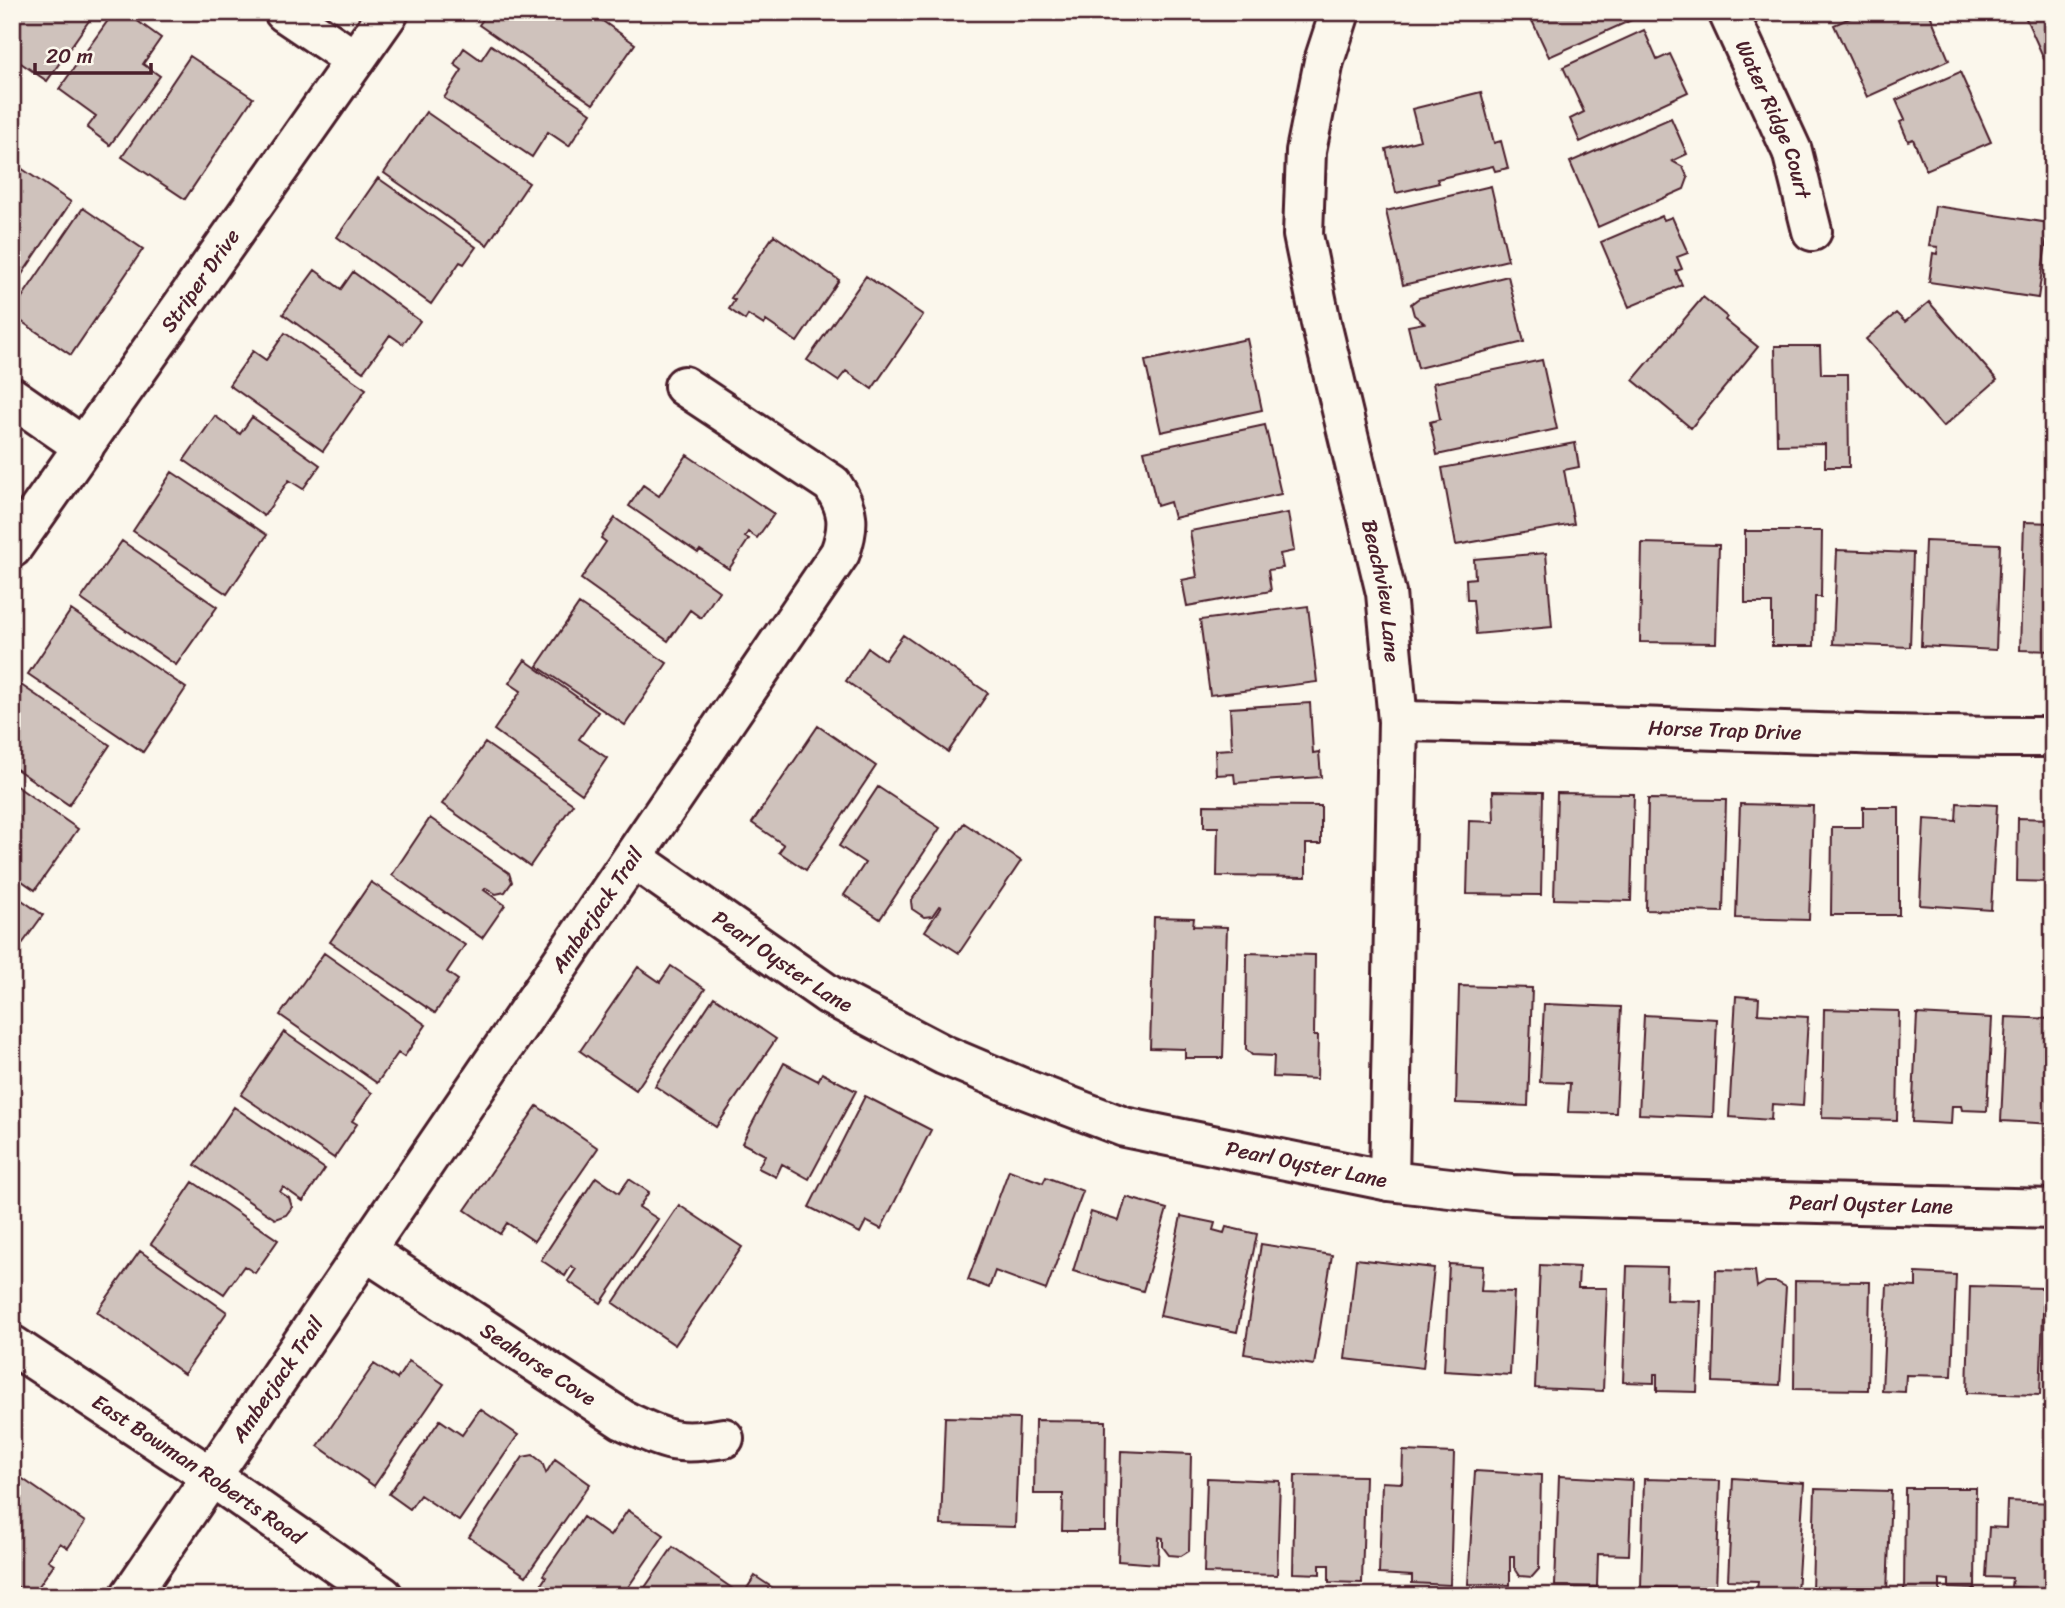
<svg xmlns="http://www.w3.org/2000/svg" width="2065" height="1608" font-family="Sriracha,sans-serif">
<rect width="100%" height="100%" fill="#fbf7ec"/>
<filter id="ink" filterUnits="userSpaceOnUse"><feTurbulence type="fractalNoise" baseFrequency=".0143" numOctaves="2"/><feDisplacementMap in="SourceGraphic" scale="14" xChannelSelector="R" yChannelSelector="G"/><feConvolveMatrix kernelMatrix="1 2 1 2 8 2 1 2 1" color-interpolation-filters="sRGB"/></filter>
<g filter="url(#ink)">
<path fill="#cfc2bc" stroke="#4a1f2b" stroke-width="2" d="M12 12H95L47 81 15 59 12 62Z
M114 12H125L161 38 143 64 160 76 110 145 87 128 96 116 59 89Z
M488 12H590L635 44 593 104 479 25Z
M1528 12H1644L1645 14 1549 57Z
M1863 12H1929L1949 60 1867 97 1834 25Z
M2023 12H2053V60L2046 63Z
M1644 30 1657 60 1670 54 1688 92 1580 142 1570 119 1584 112 1563 67Z
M491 45 591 113 569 146 548 132 532 157 444 98 462 70 454 64 464 48 481 60Z
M190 56 253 98 185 199 122 157Z
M1960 72 1991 142 1926 170 1913 139 1908 141 1900 122 1905 120 1896 100Z
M1481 92 1494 143 1501 141 1508 168 1495 171 1493 166 1437 179 1439 183 1396 193 1386 149 1420 140 1412 109Z
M426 112 529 183 487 245 384 173Z
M1671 118 1687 154 1672 161 1683 167 1688 178 1684 189 1598 227 1570 162Z
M12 162 71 202 12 289Z
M378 178 476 247 464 264 460 262 431 304 337 237Z
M1491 186 1508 260 1403 285 1386 211Z
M1935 206 2049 223 2038 298 1929 282 1933 253 1937 254 1938 247 1929 246Z
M83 208 143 249 71 355 12 315V312Z
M1662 216 1664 220 1672 217 1688 253 1677 257 1682 269 1676 271 1682 285 1629 307 1601 242Z
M774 235 839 280 797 342 766 321 764 325 748 315 745 320 729 309 735 300 731 298Z
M315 270 341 289 353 272 420 321 403 344 390 335 363 372 283 314Z
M866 276 923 315 872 389 846 371 838 381 807 360Z
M1508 276 1524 342 1418 368 1408 326 1424 323 1414 315 1411 304 1419 298Z
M1703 297 1727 317 1725 320 1758 347 1691 428 1633 380Z
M1929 302 1997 380 1943 427 1866 339 1896 313 1905 322Z
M285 333 366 389 323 451 229 385 253 351 266 360Z
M1247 339 1262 410 1161 432 1145 361Z
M1775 346H1820L1821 374H1848L1849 467H1825V444L1777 445Z
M1542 360 1557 429 1437 455 1430 422 1440 419 1433 383Z
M215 416 240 434 252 417 320 465 303 489 289 480 264 516 184 460Z
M1265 425 1281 494 1174 518 1170 502 1157 506 1144 451Z
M1575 443 1579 467 1564 470 1574 524 1456 545 1442 468Z
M687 455 774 514 757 538 748 532 745 537 749 539 729 569 700 550 698 553 629 506 643 485 659 496Z
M172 472 267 535 227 594 133 531Z
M1288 513 1294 551 1280 554 1283 568 1268 570 1271 591 1187 606 1182 580 1197 577 1190 531Z
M615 518 719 591 701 618 690 610 668 641 581 579 606 542 601 538Z
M2024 522 2053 523V651L2020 650Z
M1745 531H1822L1821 597H1815L1814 646H1772V603H1745Z
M122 541 217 607 176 665 81 599Z
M1925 541 2000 544 1996 650 1921 646Z
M1642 543 1719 545 1716 643 1640 642Z
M1837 550 1913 553 1910 647 1833 644Z
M1546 553 1552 627 1476 634 1473 600H1467L1466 579 1475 578 1474 559Z
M579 604 667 663 625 725 537 666Z
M1308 606 1317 682 1210 695 1200 620Z
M71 610 186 688 143 752 28 674Z
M903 635 988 693 948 752 846 681 868 648 885 660Z
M525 660 598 712 579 739 607 758 582 794 494 730 521 691 509 683Z
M21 685 110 745 69 805 12 766V697Z
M1310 703 1313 753 1319 752 1321 777 1235 783 1234 774 1216 775 1215 750 1232 749 1230 708Z
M818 726 876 766 806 870 779 852 784 845 752 823Z
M485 743 573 804 530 866 442 804Z
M12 783 78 829 35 890 12 874Z
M878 787 940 828 880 919 844 895 865 863 839 846Z
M1493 791 1543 792 1541 895 1467 894 1469 821 1494 822Z
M1557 793 1634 794 1631 901 1554 899Z
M1648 799 1726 800 1723 912 1646 910Z
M1957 803 1997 805 1991 910 1920 905 1924 819 1956 821Z
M1740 804 1813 806 1809 920 1736 918Z
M1204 805 1321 806V844H1306V877L1217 876 1218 827H1204Z
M1863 807H1899V915H1831L1832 827H1863Z
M430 818 509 873 512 882 505 892 496 894 486 888 484 890 505 905 482 938 392 875Z
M2018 818 2053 819V882L2017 881Z
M964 823 1021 861 959 953 925 931 941 907 939 906 932 916 924 917 912 909 911 901Z
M371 882 465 945 447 972 458 980 435 1013 330 942Z
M12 893 43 915 12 958Z
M1154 917 1194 918 1193 926 1227 927 1223 1058H1185V1049L1150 1048Z
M324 953 426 1025 404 1057 398 1053 377 1083 280 1015Z
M1247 953 1315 955 1314 1036H1318L1317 1079 1273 1077 1274 1056 1252 1055 1246 1049Z
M671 966 705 989 636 1090 580 1051 638 967 660 982Z
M1459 986 1532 988 1528 1106 1456 1103Z
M1736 996 1759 998 1758 1014 1808 1017 1803 1106 1772 1104 1771 1120 1729 1117Z
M714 997 776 1039 716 1127 655 1086Z
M1544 1004 1621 1007 1616 1113 1568 1112 1570 1083 1540 1082Z
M1824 1009 1899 1011 1897 1120 1822 1118Z
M1917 1014 1992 1018 1987 1111 1962 1110 1961 1106H1952L1951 1124 1912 1122Z
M1644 1015 1717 1019 1713 1117 1639 1114Z
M2006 1017 2053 1019V1124L2001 1121Z
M284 1032 372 1093 352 1121 357 1124 334 1158 241 1095Z
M784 1063 818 1081 822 1073 856 1091 809 1179 782 1164 776 1177 758 1168 765 1155 742 1143Z
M865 1096 931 1130 881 1229 866 1221 860 1233 809 1207Z
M537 1106 598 1148 534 1241 507 1223 500 1234 465 1210Z
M234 1107 325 1169 303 1201 283 1187 280 1192 289 1198 292 1207 286 1215 275 1219 195 1165Z
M1009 1170 1043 1183 1046 1177 1083 1191 1046 1290 995 1271 989 1288 968 1280Z
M596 1177 619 1193 629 1179 649 1192 639 1207 658 1219 601 1303 568 1281 576 1269 571 1266 565 1276 541 1260Z
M193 1182 278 1240 255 1273 244 1266 224 1294 151 1244Z
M1126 1197 1167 1209 1143 1291 1073 1271 1091 1212 1119 1221Z
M679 1205 742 1247 675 1345 613 1303Z
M1181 1216 1215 1223 1213 1230 1224 1233 1226 1227 1257 1234 1237 1332 1160 1316Z
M1261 1244 1332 1255 1314 1365 1244 1354Z
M140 1251 227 1312 184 1374 97 1312Z
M1356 1259 1434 1268 1423 1368 1345 1359Z
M1449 1264 1483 1266 1481 1291 1514 1292 1510 1375 1444 1371Z
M1540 1265 1579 1267 1578 1288H1607L1603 1391 1535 1388Z
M1627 1266 1667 1267 1666 1300 1701 1301 1697 1392 1657 1391V1374H1654V1383L1623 1382Z
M1716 1270 1755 1271 1757 1287 1766 1282H1777L1786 1287 1780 1385 1713 1382Z
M1916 1273 1956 1275 1952 1376 1906 1375 1905 1392 1882 1391 1887 1285 1916 1287Z
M1795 1281 1870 1282 1868 1390 1794 1389Z
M1970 1286 2044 1288 2040 1395 1967 1393Z
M409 1361 444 1384 374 1486 318 1446 374 1364 397 1379Z
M480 1409 518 1435 459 1521 420 1495 410 1509 389 1494 440 1420 462 1435Z
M945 1417 1019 1419 1015 1527 941 1525Z
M1035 1420 1106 1421 1105 1531H1062L1063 1494H1034Z
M1121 1451 1191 1454 1189 1551 1181 1556 1169 1555 1163 1547V1538L1159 1537 1158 1564 1118 1561Z
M1403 1451 1454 1453 1450 1585 1412 1583V1576L1379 1574 1382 1482 1402 1483Z
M533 1455 542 1462 546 1473 555 1459 590 1484 526 1576 469 1537 523 1457Z
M1475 1471 1541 1475 1539 1569 1532 1577 1520 1576 1514 1567V1556H1510V1585L1468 1584Z
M17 1475 85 1522 68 1548 60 1543 48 1560 54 1564 32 1596 12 1583V1482Z
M1295 1475 1365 1476 1362 1583 1329 1582V1565H1320V1574L1293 1573Z
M1559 1476 1632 1480 1629 1555 1598 1554 1597 1587 1555 1586Z
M1207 1478 1280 1481 1277 1575 1204 1573Z
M1733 1478 1804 1483 1797 1592 1757 1590 1758 1581 1728 1580Z
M1644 1479 1720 1481 1716 1589 1641 1587Z
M1905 1488H1976L1975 1589 1949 1588V1580L1940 1579V1594H1904Z
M1815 1489 1891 1491 1887 1593 1812 1590Z
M2007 1501 2053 1503V1596L2025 1595V1588L2011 1587 2012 1578 1986 1577 1989 1527 2006 1528Z
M628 1510 664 1535 622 1596 534 1595 546 1577 543 1575 583 1517 610 1536Z
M673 1547 736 1591 733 1596H639Z
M755 1576 785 1596H742Z"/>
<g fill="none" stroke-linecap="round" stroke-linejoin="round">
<g stroke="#4a1f2b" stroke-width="44">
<g id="minor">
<path d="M284 12 355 60"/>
<path id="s1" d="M1340 12 1324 61 1306 151 1303 235 1321 323 1386 593 1398 721 1389 1181"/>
<path id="s2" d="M1728 12 1792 151 1812 231"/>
<path d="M12 397 84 447"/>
<path id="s3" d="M12 548 389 12"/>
<path id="s4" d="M1398 721C1616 724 1834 737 2053 737"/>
<path id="s5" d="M633 858 829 995 944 1055 1027 1090 1124 1127 1389 1181 1511 1195 2053 1209"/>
<path id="s6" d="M366 1251 623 1420C668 1441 675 1446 724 1438"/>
<path id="s7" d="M12 1345 212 1477 383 1596"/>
<path id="s8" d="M130 1596 840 553C850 525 849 509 832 484L684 386"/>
</g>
</g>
<use href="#minor" stroke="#fbf7ec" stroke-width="38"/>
</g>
</g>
<g text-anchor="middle" stroke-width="6" stroke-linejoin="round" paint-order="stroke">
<g font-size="21" fill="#4a1f2b" stroke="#fbf7ec">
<text dy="7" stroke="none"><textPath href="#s2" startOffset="117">Water Ridge Court</textPath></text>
<text dy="7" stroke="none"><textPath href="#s3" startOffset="327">Striper Drive</textPath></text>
<text dy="7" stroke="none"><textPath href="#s1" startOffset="592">Beachview Lane</textPath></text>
<text dy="7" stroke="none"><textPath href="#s4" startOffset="327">Horse Trap Drive</textPath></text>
<text dy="7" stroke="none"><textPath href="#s8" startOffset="830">Amberjack Trail</textPath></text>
<text dy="7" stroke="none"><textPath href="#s5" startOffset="182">Pearl Oyster Lane</textPath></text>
<text dy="7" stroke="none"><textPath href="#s5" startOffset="749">Pearl Oyster Lane</textPath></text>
<text dy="7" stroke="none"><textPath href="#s5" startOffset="1316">Pearl Oyster Lane</textPath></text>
<text dy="7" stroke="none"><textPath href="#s6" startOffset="206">Seahorse Cove</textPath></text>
<text dy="7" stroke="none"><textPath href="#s8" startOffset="262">Amberjack Trail</textPath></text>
<text dy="7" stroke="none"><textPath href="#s7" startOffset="224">East Bowman Roberts Road</textPath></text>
</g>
</g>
<rect width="2065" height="1608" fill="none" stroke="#fbf7ec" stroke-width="42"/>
<rect x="21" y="21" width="2023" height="1566" fill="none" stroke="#4a1f2b" stroke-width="2.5" filter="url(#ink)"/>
<path d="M35 63v10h116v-10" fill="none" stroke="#4a1f2b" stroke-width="3.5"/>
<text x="46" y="63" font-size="21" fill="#4a1f2b" stroke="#fbf7ec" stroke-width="5" paint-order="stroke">20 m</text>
</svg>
